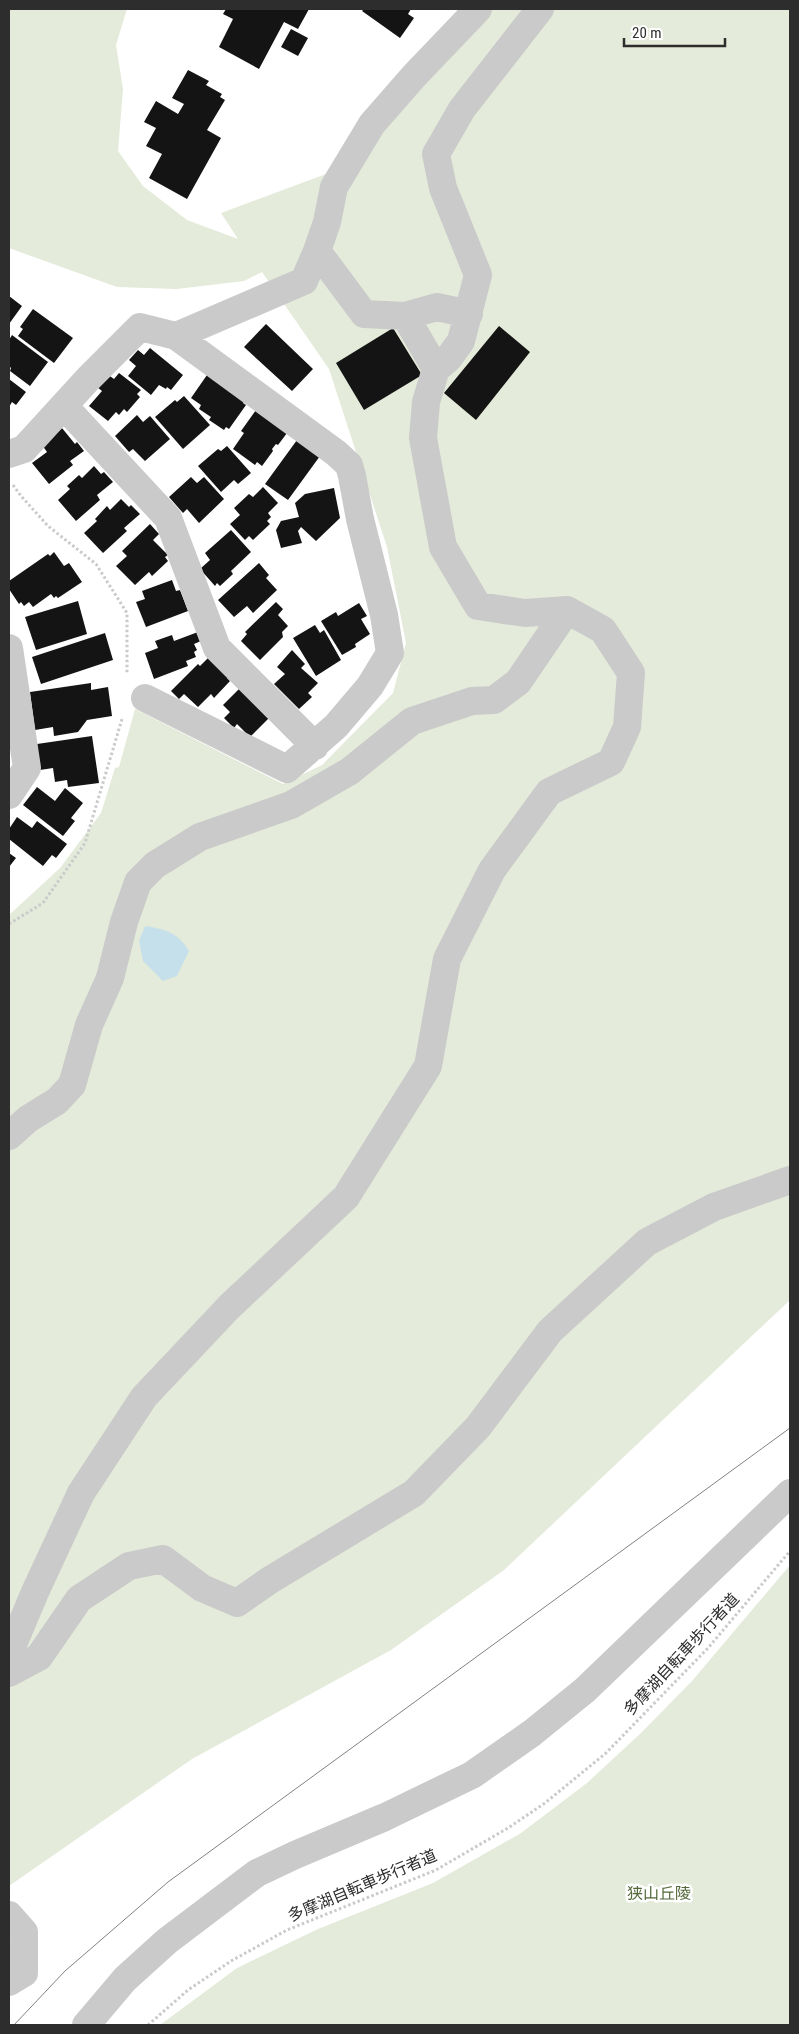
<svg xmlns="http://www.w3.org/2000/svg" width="799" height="2034" font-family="'Roboto Condensed','Noto Sans JP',sans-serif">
<rect width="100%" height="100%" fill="#fff"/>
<path fill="#e4ebda" d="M9 9H127L116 45 123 89 118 151 143 186 187 220 238 239 221 213 361 161 382 129 493 9H790V1300L504 1570 391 1650 192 1759 9 1886V915L60 868 101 813 115 768 119 767 135 709 283 784 322 765 393 693 406 643 387 547 329 369 262 272 244 281 177 289 117 287 9 248Z
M790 1565V2025H160L237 1968 318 1929 433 1883 521 1833 587 1783 641 1733 692 1681Z"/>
<path fill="#c6e0eb" d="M145 926C166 929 178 933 189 951L177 976 163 981 143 961 139 941Z"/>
<path fill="#141414" d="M226 9H309L298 29 284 22 259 69 219 47 233 19 223 14Z
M364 9H411L408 14 414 18 400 38 362 11Z
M291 29 308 38 298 56 281 47Z
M188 70 209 81 206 85 222 94 220 97 225 100 207 130 221 138 187 199 149 178 162 154 146 146 156 128 144 122 156 101 178 114 184 104 172 98Z
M9 296 22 306 9 324Z
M33 309 73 338 54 363 18 336 23 329 20 327Z
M266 324 313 369 292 391 244 347Z
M499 326 530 352 476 420 444 393Z
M393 328 422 375 364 410 336 363Z
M12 335 48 362 30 386 10 371 11 368 9 366V340Z
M150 348 183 375 171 390 167 387 166 389 159 385 151 395 128 376 136 366 129 360 138 350 144 355Z
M119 373 141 390 137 394 140 397 127 412 124 409 119 415 116 412 108 421 89 406 102 391 97 387 107 374 114 379Z
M207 375 244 401 243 403 246 405 229 429 226 427 224 430 209 420 211 417 199 409 201 405 191 398Z
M9 379 26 392 16 405 12 402 9 407Z
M184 396 210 425 183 449 155 417 175 400 177 402Z
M256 410 287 433 278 445 276 444 272 449 273 451 262 466 257 462 255 465 233 449 244 433 241 431Z
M137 415 143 422 150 416 170 439 145 461 133 449 129 452 115 436Z
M62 428 75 444 77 442 84 451 70 461 73 465 49 484 32 463 47 452 42 445Z
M297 440 320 456 288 500 265 484Z
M227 446 251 473 238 484 234 480 221 492 198 466 218 449 221 451Z
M94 466 101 474 104 472 113 482 97 495 100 500 76 521 58 500 70 489 67 486 79 475 82 478Z
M191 477 197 483 204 477 224 499 199 523 187 509 183 513 169 497Z
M263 487 278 503 268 513 271 517 267 521 270 524 253 540 249 536 245 540 230 524 240 515 234 508 249 494 253 497Z
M334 488 340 518 316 541 301 527 298 531 302 543 281 548 276 530 281 521 299 517 295 503 305 494Z
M121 499 129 507 131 505 140 514 124 528 127 531 103 553 84 533 97 521 95 519 107 506 110 510Z
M150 524 159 534 153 540 168 555 165 557 168 561 152 576 149 572 135 585 116 566 127 556 122 551Z
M231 530 251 552 231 571 233 574 220 586 217 583 215 586 200 569 210 560 205 553Z
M54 552 64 566 69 563 82 582 58 598 56 596 54 598 51 594 33 607 29 602 24 606 21 602 19 604 9 589V581L48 554 50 556Z
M259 563 269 575 266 578 277 590 253 613 247 606 234 617 218 600Z
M172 580 176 591 180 590 188 611 146 627 136 602 145 599 142 591Z
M78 601 87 634 36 650 25 617Z
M276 602 283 609 278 615 288 626 282 632 283 637 260 660 241 641 247 634 245 632Z
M359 603 367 616 361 619 370 634 355 644 356 647 342 655 321 621 336 612 338 616Z
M315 625 320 633 324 630 341 660 316 676 293 638Z
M198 632 201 641 194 644 197 650 194 652 196 657 186 661 188 666 154 679 145 653 158 648 155 641 172 635 174 641Z
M105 633 113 660 41 684 32 657Z
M292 650 305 664 301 668 318 683 308 693 312 697 299 709 274 684 285 674 277 667Z
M210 656 230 675 227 678 230 681 214 698 211 694 198 707 184 694 179 699 171 691 198 664 200 666Z
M91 683V690L108 687 112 716 87 720 78 732 54 736 53 727 35 730 30 692Z
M242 686 272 715 250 737 237 724 234 728 224 718 230 712 223 705Z
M92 736 99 783 68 787 67 780 55 782 53 768 40 770 37 744Z
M37 787 55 801 65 788 83 803 71 818 75 821 63 836 23 805Z
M17 817 32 828 37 821 67 844 56 858 52 855 43 866 9 839V829Z
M9 853 16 858 9 867Z"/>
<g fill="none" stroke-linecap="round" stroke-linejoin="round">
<path stroke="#cacaca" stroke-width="3" stroke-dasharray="2.5 2.5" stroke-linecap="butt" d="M13 485 21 496 48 526 96 564 127 613V673
M9 924 43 903 85 843 122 719
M148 2025 188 1990 231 1961 287 1930 436 1870 508 1828 545 1803 606 1753 708 1648 790 1551"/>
<path stroke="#cacaca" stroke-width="28" d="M405 316 437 307 469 314
M436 369 448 359 461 341 478 275 443 188 436 154 462 109 540 9
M64 406 168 518 217 648 315 746
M9 454 24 449 88 379 140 327 176 336 304 281 317 251 327 222 334 187 372 124 414 76 478 9
M9 648 27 768 9 795
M145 698 287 769 336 726 370 686 390 653 384 615 360 519 352 476 349 465 336 453 176 336
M9 1136 28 1119 57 1101 72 1085 89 1025 110 978 124 922 138 882 155 865 200 837 291 805 350 771 412 721 472 701 494 700 518 682 567 610
M9 1654 35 1592 81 1493 144 1397 229 1307 346 1197 428 1066 447 959 492 870 549 792 611 762 627 727 631 673 603 630 567 610 525 613 478 606 443 547 423 438 426 402 436 369 405 316 364 314 317 251
M9 1673 39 1657 79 1599 129 1566 163 1559 202 1588 237 1603 270 1580 414 1493 478 1427 550 1331 647 1242 714 1207 790 1180
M9 1915 24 1932V1973L9 1982
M86 2025 125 1979 167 1941 257 1873 295 1855 385 1817 472 1775 532 1733 585 1690 790 1493"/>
<path stroke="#828282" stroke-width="1" d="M14 2025 65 1971 168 1882 790 1428"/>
</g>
<g text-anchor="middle" stroke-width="5" stroke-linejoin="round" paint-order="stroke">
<g font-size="16" fill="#2d2d2d" stroke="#fff">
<text transform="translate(681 1654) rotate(-47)" y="6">多摩湖自転車歩行者道</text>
<text transform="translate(362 1885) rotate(-23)" y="6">多摩湖自転車歩行者道</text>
</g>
<g font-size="16" fill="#54683a" stroke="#fff">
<text x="659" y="1899">狭山丘陵</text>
</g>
</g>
<rect width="799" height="2034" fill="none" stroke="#2d2d2d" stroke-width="20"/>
<path d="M624 38v8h101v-8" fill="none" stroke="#2d2d2d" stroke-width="2.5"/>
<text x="632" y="38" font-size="15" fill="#2d2d2d" stroke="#ffffff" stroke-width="4" paint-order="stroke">20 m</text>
</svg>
